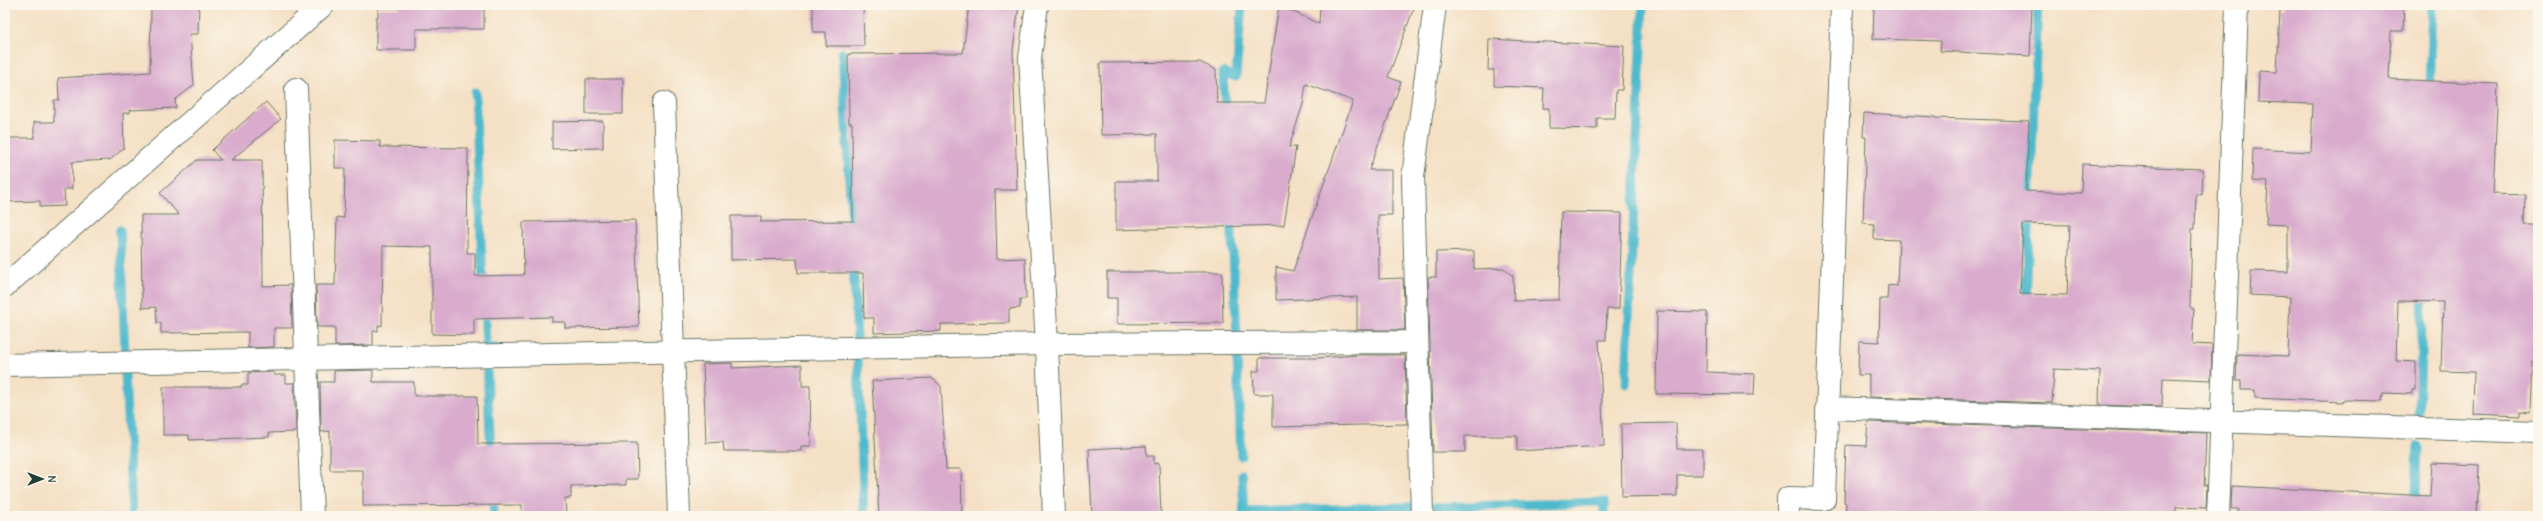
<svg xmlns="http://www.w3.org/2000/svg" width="2543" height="521" font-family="'Comic Neue',sans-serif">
<rect width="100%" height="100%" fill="#fbf7ec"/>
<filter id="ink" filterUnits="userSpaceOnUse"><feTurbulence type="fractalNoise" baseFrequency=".025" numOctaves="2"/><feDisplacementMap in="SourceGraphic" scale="8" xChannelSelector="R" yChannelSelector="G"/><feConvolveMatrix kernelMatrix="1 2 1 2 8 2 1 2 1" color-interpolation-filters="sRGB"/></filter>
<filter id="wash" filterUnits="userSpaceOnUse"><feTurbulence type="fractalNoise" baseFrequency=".012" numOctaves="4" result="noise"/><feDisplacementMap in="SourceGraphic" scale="16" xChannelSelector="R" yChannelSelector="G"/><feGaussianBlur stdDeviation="0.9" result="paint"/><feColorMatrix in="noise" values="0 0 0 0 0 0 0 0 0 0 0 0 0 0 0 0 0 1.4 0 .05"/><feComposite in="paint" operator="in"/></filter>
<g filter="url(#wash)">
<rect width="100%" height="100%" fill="#f4e0c4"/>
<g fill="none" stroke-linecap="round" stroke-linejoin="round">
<path stroke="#50bacd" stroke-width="9" d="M842 53 852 233
M475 92 483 287
M2429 93 2432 5
M1225 114 1223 72 1236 77 1242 5
M120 230 125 352
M853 262 857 340
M2026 305 2038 5
M484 307 486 347H495
M1228 335H1237L1231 215
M1237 356 1241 456
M858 360 864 516
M487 368 491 455
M125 374 132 516
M1626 384 1643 5
M2419 416 2423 290
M1242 474 1244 516
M493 493 494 516
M1435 507 1604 502V516
M1243 511 1412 507
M2415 516 2418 446"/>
</g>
<g id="blocks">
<path fill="#d9accd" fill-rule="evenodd" d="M157 5H199L198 34H190L194 85 175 100 176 108 130 110V113H123L124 148 110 160 72 162V189H64L65 206 40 207V201L5 202 7 138H34V122H54V100H59L58 78 150 72 151 6Z
M399 5H484V29H416V50H376V17H378V8H399Z
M813 5H863L864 46H826V32H813Z
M969 5H1019L1013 50 1017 190H995L997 259 1025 258 1026 299H1020V308L1009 309V323L941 324V331L874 333V318H864L863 273H798L797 259 731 260V216H761V222L853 221 852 123H849L848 54 963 53Z
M1279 5 1319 24 1320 5H1415L1388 77 1401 82 1369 170H1392V215H1378L1379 279 1403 278 1405 330H1357V297L1276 300V267L1293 271 1353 101 1306 84 1303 104 1289 147H1296L1284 225 1116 230V181H1157V134L1101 135 1100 63 1200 62 1216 70 1217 103H1264Z
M1874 5H2032L2030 56 1940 51 1941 41 1873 39Z
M2284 5H2404L2403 31H2391L2389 79 2498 84 2493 194 2525 195 2524 225H2538V361H2533L2531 412 2520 411V416L2473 414 2474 372 2441 371 2443 302 2398 301 2396 361 2416 362V390H2412V394L2383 393 2382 401 2343 400V402L2255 398V390H2241V381H2236L2237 354 2288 356 2290 297 2250 295 2251 271 2288 272V225L2266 224 2268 182 2252 181 2253 149 2311 152 2313 104 2258 102 2259 71 2277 72 2280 10H2284Z
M1489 39 1624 46 1622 90H1616L1615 118H1597V129L1549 128V108H1543L1544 88 1494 86V70H1488Z
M586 79H623V114H586Z
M266 102 281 119 231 160H262L263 286 291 285 292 328H274V347L248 348V332L161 333V323H157L156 307 142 308 141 215H179L160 193 197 160H221L212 150Z
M1864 113 1935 117V118L2029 121 2026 191 2081 193 2082 164 2203 169 2202 195 2196 194 2195 229H2192L2190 308 2194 309 2192 344 2212 345 2211 380 2163 378 2162 407 2099 405 2100 371 2054 369 2052 403 1869 397V375H1858L1859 341 1879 342 1880 299H1887L1888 285 1897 286 1899 240 1874 239V224L1863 223 1866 137H1863ZM2023 224 2070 225 2067 295 2020 294Z
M603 121V148L552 149V122Z
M335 140 380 141V147L468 148 467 253H475V276L524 275 523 222 635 220 639 327 565 328V322H552V317L474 319V335L432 334V247L383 246 382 326 378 325V331H373V345L335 346V327H317L316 285H335L337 217 344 218 345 168H335Z
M1561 212 1622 213 1619 309H1607L1606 340H1599L1604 446 1517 451V436H1465V452H1433L1428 277H1436V252L1474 251V269L1503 268 1513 276 1514 301 1559 300Z
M1107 272H1222L1223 323 1117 324V298H1107Z
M1657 311 1707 312 1706 372 1755 374 1754 395 1656 394Z
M1357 355H1405L1407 424 1273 427V394H1254L1253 371H1259V358H1317Z
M732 363V368L802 365V386H810L811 446H801V451H724L723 442 706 443 703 364Z
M373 370V382H414V396H477L478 444 637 443 638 479H626V485L571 486V498H565L566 516H522V505L363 506V470H330V431L321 432 320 382H334V371Z
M274 372V375H286V383H294L296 432 269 433V437L214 439 189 440V435H163V387H241V385H248V373Z
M932 378 941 386 946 469H961L962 516H879L872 381Z
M1868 422 2206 433 2204 485H2207L2206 508 2176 507V516L2102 514V516H1845L1846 503 1844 502 1846 445 1866 446Z
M1676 423 1677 449H1703V475H1677V496L1622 497 1621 424Z
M1146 446 1147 456H1154V464L1159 463 1161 516H1092L1089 449Z
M2432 463 2479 465 2477 516H2238V509H2231L2232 486 2430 496Z"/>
</g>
</g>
<g filter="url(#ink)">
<use href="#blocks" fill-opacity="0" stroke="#6a7666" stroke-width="1"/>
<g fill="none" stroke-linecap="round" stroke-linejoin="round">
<g stroke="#6a7666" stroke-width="24">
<path id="street" d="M296 89 312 516
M664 103 679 516
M5 286 323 5
M5 365 1047 344 1417 342
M1827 408 2538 432
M1422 516 1413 177 1435 5
M1788 516V498L1824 499 1842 5
M2218 516 2237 5"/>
</g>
<g stroke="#6a7666" stroke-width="24">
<path id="secondary" d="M1037 5 1030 58 1047 344 1054 516"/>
</g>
<use href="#street" stroke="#fff" stroke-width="22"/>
<use href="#secondary" stroke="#fff" stroke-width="22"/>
</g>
</g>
<rect width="2543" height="521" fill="none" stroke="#fbf7ec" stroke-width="20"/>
<g transform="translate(42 479) rotate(90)" stroke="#fbf7ec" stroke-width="3" paint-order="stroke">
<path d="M0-3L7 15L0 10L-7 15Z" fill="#1f3d34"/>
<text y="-6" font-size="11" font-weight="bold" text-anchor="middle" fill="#1f3d34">N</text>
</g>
</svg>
